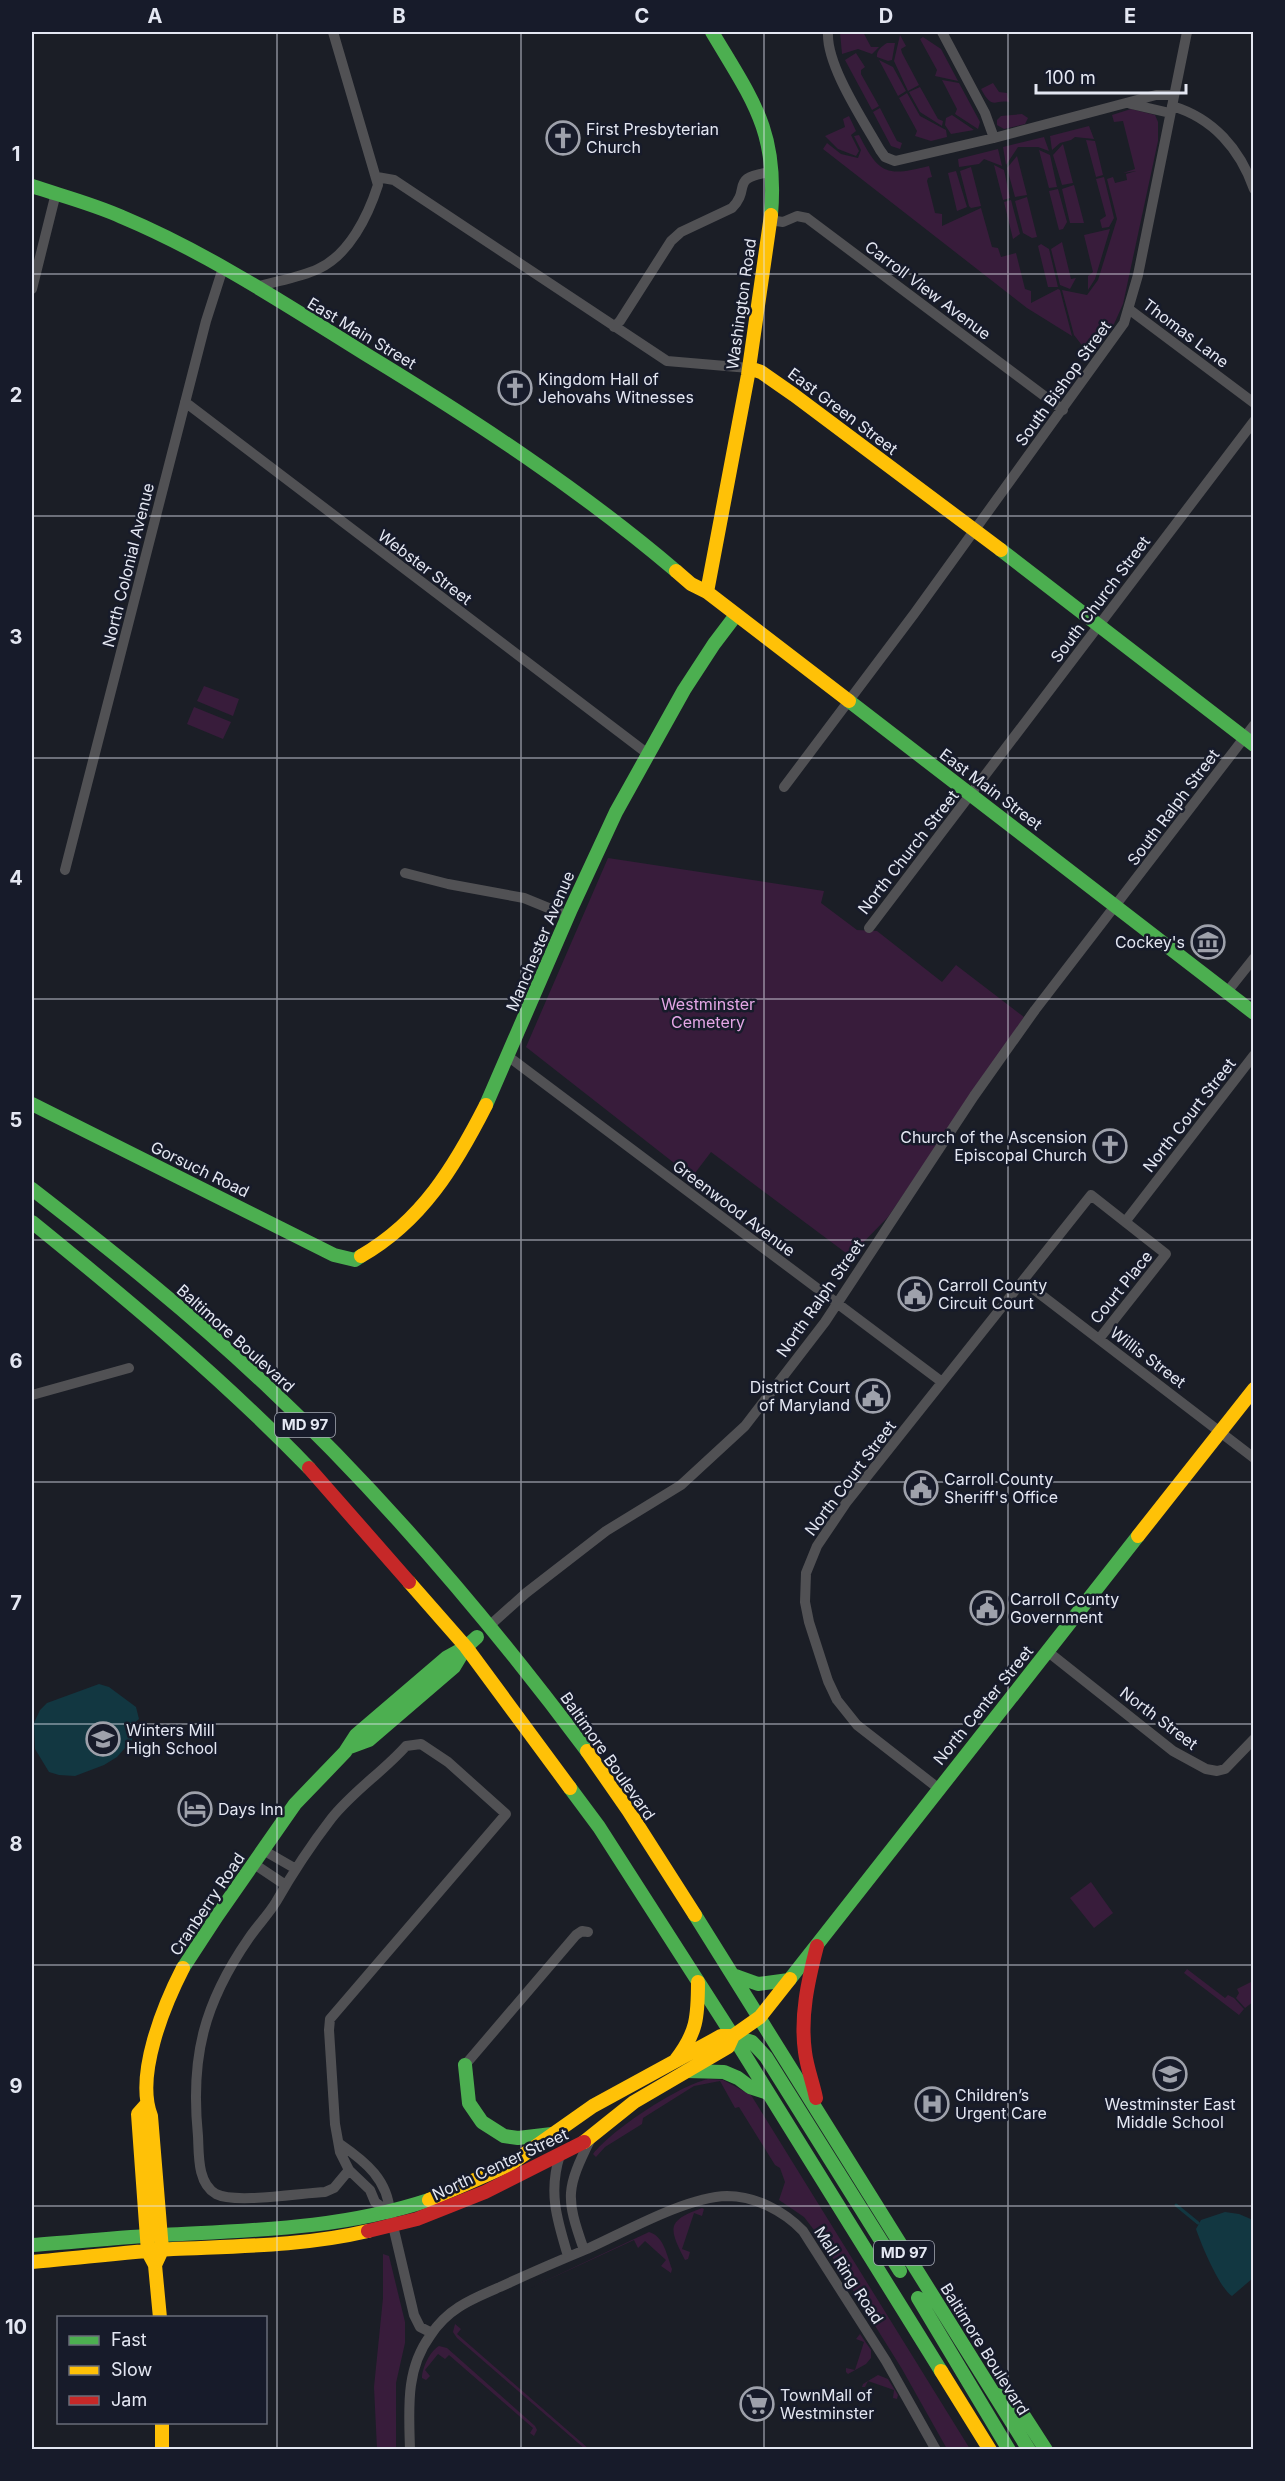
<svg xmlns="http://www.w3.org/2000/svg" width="1285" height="2481" font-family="Inter,sans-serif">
<rect width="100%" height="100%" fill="#1b1e26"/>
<path fill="#381c3b" d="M840 32H863L871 47H879L872 54 858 49 842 54Z
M900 35 906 46 901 49 902 53 919 85 908 91 894 61Z
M923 37 941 49 958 81 935 76 937 70 920 39Z
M887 43H895L892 60 888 61 877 57C876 51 882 46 887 43Z
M856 53 865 67 861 70V74L879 106 872 110 845 60Z
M879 60 893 67 906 91 898 96Z
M942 80 959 83 980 122 978 129 955 114 957 109Z
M993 83 999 92 1007 93 1009 102C994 99 993 111 981 89Z
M920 87 938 119 943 121 942 126 920 112 909 92Z
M907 93 920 116 946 130 947 137 931 141 915 136 917 131 899 98Z
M880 108 897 141 902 143 900 149 891 146 873 112Z
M1131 109 1155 115 1158 122V141L1123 304 1114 324 1091 357 1074 335 1062 290 1087 295 1098 280 1117 219 1107 179 1113 177 1115 183 1127 180 1126 174 1136 171 1123 173 1135 169 1123 121 1114 122 1112 115Z
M1022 114 1028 118 1025 124 1004 129 997 125V120L1001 116Z
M952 115 974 130 951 134 945 125 946 118Z
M849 116 856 131 851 135 859 151 856 156 838 149 825 136 845 127 843 119Z
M1089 126 1094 139 1075 137 1071 140 1060 143 1052 150 1050 136Z
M859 135C879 174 886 177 929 166L932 177 928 178 927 181 935 213 942 214V226L981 208 992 247 998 248 1001 257 1016 253 1025 289 1031 291V303L1058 289 1060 290 1072 336 1027 308 823 149 827 143 841 154 858 158 861 150 854 136Z
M1044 137 1049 151 1038 147H1018L1006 165 1003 147Z
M1086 140 1095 141 1103 175 1096 177Z
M1063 144 1073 183 1062 185 1053 155Z
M998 149 1002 166 984 159 979 164 959 167 958 159Z
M1039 150 1050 155 1057 187 1049 188Z
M1017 156 1027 195 1015 197 1007 168Z
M994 165 1004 170 1010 198 1003 200Z
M971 167 981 206 971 208 969 206 960 171Z
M956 171 967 207 957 211 948 173Z
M1104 177 1114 218 1109 227 1102 228 1100 220 1106 216 1096 179Z
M1074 185 1084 223H1070L1062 189Z
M1058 189 1067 222 1063 229 1059 230 1049 191Z
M1027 197 1037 237 1032 238 1023 233 1015 201Z
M1011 200 1020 234 1013 239 1004 202Z
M1110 229 1095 279 1088 290V276L1093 272 1084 235Z
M1062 242 1071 279 1076 278 1070 289 1060 285 1051 249Z
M1041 244 1049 249 1058 287H1048L1038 246Z
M204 686 239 699 233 716 197 701Z
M194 707 231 722 223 739 187 724Z
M608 858 824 891 821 903 857 930 877 931 942 982 956 965 1024 1017 888 1217 850 1256 711 1152 692 1177 526 1047Z
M1091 1882 1113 1913 1094 1928 1070 1898Z
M1187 1969 1225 1998 1228 1995 1234 1998 1244 2009 1239 2015 1184 1973Z
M1253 1981V2002L1245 2008 1236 1998 1239 1993 1237 1989Z
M708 2079 723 2080 751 2095 970 2449H947L902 2369 821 2239 804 2217 779 2200 785 2182 780 2168 775 2165 739 2107 735 2108 720 2081 694 2086 643 2118 642 2124 605 2147 596 2157 593 2154C613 2129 676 2087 708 2079Z
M702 2208 704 2209 702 2216 694 2213 682 2249 690 2252 688 2259 685 2260C668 2227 667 2221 702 2208Z
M649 2232C664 2236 667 2256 672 2269L671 2273 661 2266 666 2260 645 2241 638 2248 634 2240 530 2288Z
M383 2254 389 2256 405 2322V2343L396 2383V2449H377L374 2387 383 2298Z
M455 2324 461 2329 457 2334 589 2449H585L457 2338 453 2332Z
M860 2334 871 2350V2358L866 2364 848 2374 846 2372V2368L855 2370 864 2342 856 2339Z
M439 2346 447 2348 535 2426 537 2430 534 2436 530 2433 533 2428 449 2355 445 2359 438 2354 425 2370 430 2376 426 2380 422 2378C422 2368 430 2351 439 2346Z
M878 2375 888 2379 898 2395 897 2399 893 2398 894 2390 868 2381 865 2387H862L863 2384Z"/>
<path fill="#123741" d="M99 1684 109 1687 136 1707 139 1719 132 1725 134 1732 132 1740 117 1757 104 1765 75 1776 59 1775 49 1772 35 1749 34 1723 40 1710 47 1703Z
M1225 2212 1239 2214 1253 2220V2278L1232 2296C1220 2289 1201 2244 1196 2229L1201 2220Z"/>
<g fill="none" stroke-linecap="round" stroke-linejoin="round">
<path stroke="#123741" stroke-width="3" d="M1176 2205 1198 2223"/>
<path stroke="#515154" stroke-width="10" d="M828 32C826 65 863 120 880 150L885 157 895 161 994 138 985 113 942 32
M1131 104 1170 113
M1172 106C1213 118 1240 149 1254 189
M994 138 1156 95H1174
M377 177 394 180 667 361 749 368
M769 220 783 222 797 216 807 218 1063 410
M256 287C276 281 299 278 318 269 349 255 368 216 378 185L333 32
M32 289 56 193
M1130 310 1254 403
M614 327 620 321 671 241 681 232 732 208C752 188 728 178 771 172
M185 402 648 754
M784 787 914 614 1124 323 1138 275 1187 32
M65 870 206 321 223 268
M405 873 448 884 524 898 568 916
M869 928 1254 421
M1227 992 1254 958
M509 1057 942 1382
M1125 1222 1254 1055
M1023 1281 1254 1458
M32 1395 129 1368
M488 1627 526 1593 606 1531 681 1485 745 1426 825 1322 974 1096 1035 1010 1254 725
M1047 1651 1173 1751 1206 1769 1217 1771 1225 1769 1254 1739
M938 1788 857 1725 837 1700 828 1681 809 1622 805 1602 806 1573 817 1546 846 1503 1091 1195 1166 1254 1099 1339
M263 1850 296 1869
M254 1864 284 1884
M465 2065 576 1935 582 1931 588 1932
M340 2144C366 2162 388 2180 390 2213L414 2315 420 2327 432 2333
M560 2155C548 2192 557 2220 568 2256
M349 2170 334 2188 325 2192C301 2193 235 2204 216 2194 197 2183 199 2154 198 2136 190 2057 204 2003 249 1938 257 1926 268 1915 276 1902 292 1874 311 1845 331 1819 353 1791 383 1772 406 1746L421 1744 448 1762 506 1814 330 2019 329 2030 335 2124 340 2152 349 2170 370 2190 375 2202 390 2213
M584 2250C565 2196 566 2189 591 2138
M410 2450C409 2410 405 2370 430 2336 437 2325 448 2314 459 2307 471 2299 486 2293 500 2287 528 2274 558 2261 587 2249 625 2232 686 2197 727 2196 755 2196 784 2211 803 2231L886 2361 936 2450"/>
<path stroke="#4caf50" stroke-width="14" d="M712 32C753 101 778 131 771 215
M32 186C62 196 93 204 122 217 208 253 288 306 367 355 474 420 581 490 676 571
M1001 550 1254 745
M849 701 1254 1013
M32 1104 334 1255 355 1260 361 1256
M486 1105 571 909 616 812 684 690 714 644 736 615
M32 1189C112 1251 191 1314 265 1384 384 1496 489 1620 587 1751
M32 1222C128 1300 223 1379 309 1468
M350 1747 369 1740 454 1667 466 1647
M570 1788 599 1827 733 2036 941 2371
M695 1915 1029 2450
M183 1968 217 1916 295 1804 345 1752 356 1735 446 1658 466 1647 477 1637
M733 1975 758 1984 789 1980
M790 1979 1138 1536
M733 2036 752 2042 766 2057 900 2271
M465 2065 469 2103 482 2122 504 2136 518 2138 552 2134
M687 2071 724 2072 738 2078 750 2087 768 2093
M32 2245C76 2242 120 2237 164 2235 255 2230 341 2229 429 2200
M918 2298 1009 2450
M995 2394 1015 2402 1046 2450"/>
<path stroke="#ffc107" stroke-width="14" d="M749 368 761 372 794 395 1001 550
M676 571 691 584 707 592 849 701
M707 592 748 375 771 215
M361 1256C422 1221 455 1166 486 1105
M1138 1536 1254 1389
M409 1582 466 1647 570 1788
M587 1751 628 1810 695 1915
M675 2061C697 2033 698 2017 698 1982
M146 2105 138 2114 148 2252 155 2265 160 2318
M584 2142 634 2102 728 2047 733 2036 760 2017 790 1979
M429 2200 509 2165 593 2106 721 2036H733
M32 2262C79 2258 126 2252 173 2249 238 2246 305 2246 368 2231
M155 2265 162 2250 151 2116C135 2075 164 2005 183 1968
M941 2371 990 2450
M162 2422V2450"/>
<path stroke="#c62828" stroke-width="14" d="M309 1468 409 1582
M816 2098C813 2083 807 2068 805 2052 800 2016 808 1981 817 1946
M368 2231 417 2219 485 2192 584 2142"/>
</g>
<path fill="none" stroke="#e4e7f2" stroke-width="1.5" stroke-opacity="0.55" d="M277 32V2450M521 32V2450M764 32V2450M1008 32V2450M32 274H1254M32 516H1254M32 758H1254M32 999H1254M32 1240H1254M32 1482H1254M32 1724H1254M32 1965H1254M32 2206H1254"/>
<defs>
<g id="church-ring" transform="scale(1.725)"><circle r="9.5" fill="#171b2a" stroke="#9ea1ab" stroke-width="1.5"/><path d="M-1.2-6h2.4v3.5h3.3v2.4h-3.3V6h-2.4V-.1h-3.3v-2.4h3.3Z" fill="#9ea1ab"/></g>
<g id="museum-ring" transform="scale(1.725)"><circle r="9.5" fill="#171b2a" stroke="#9ea1ab" stroke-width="1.5"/><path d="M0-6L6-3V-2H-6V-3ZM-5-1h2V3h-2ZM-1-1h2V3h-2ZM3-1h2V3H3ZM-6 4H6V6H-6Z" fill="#9ea1ab"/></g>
<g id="civic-ring" transform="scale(1.725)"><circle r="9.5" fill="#171b2a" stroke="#9ea1ab" stroke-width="1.5"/><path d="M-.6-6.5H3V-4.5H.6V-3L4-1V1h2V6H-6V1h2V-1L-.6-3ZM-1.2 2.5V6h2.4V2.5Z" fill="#9ea1ab"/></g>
<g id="school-ring" transform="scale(1.725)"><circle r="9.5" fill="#171b2a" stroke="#9ea1ab" stroke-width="1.5"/><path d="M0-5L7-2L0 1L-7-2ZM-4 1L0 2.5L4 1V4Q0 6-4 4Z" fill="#9ea1ab"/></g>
<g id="hotel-ring" transform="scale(1.725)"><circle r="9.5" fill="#171b2a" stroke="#9ea1ab" stroke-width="1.5"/><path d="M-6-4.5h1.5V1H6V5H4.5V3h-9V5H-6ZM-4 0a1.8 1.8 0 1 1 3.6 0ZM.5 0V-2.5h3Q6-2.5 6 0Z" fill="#9ea1ab"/></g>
<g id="hospital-ring" transform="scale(1.725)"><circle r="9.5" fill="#171b2a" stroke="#9ea1ab" stroke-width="1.5"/><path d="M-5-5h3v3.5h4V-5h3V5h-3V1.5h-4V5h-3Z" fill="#9ea1ab"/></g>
<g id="supermarket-ring" transform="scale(1.725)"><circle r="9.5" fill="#171b2a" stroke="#9ea1ab" stroke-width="1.5"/><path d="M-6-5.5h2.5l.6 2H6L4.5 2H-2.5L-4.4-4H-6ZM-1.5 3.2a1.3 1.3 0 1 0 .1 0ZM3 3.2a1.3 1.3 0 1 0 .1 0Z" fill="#9ea1ab"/></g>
</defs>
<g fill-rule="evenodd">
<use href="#church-ring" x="563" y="138"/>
<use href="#church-ring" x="515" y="388"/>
<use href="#museum-ring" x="1208" y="942"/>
<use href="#church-ring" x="1110" y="1146"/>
<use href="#civic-ring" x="915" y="1294"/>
<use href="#civic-ring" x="873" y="1396"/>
<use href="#civic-ring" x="921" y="1488"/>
<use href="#civic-ring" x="987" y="1608"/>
<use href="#school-ring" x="103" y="1739"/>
<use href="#hotel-ring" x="195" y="1809"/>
<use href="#school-ring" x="1170" y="2074"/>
<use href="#hospital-ring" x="932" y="2104"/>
<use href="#supermarket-ring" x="757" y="2404"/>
</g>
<g text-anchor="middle" stroke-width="5" stroke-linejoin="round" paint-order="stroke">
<g fill="#171b2a" stroke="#a6aab6" stroke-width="1.5">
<rect x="275" y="1413" width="60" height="24" rx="4.5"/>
<rect x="874" y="2241" width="60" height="24" rx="4.5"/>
</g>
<g font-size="15" font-weight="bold" fill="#e4e7f2">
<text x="305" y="1430">MD 97</text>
<text x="904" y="2258">MD 97</text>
</g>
<g font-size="16" fill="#e4e7f2" stroke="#171b2a" text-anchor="start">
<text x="586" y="135">First Presbyterian<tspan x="586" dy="18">Church</tspan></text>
<text x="538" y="385">Kingdom Hall of<tspan x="538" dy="18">Jehovahs Witnesses</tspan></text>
<text x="1185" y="948" text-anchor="end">Cockey's</text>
<text x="1087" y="1143" text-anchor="end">Church of the Ascension<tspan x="1087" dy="18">Episcopal Church</tspan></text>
<text x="938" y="1291">Carroll County<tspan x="938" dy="18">Circuit Court</tspan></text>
<text x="850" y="1393" text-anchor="end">District Court<tspan x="850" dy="18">of Maryland</tspan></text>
<text x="944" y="1485">Carroll County<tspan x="944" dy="18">Sheriff's Office</tspan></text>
<text x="1010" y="1605">Carroll County<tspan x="1010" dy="18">Government</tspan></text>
<text x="126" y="1736">Winters Mill<tspan x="126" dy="18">High School</tspan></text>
<text x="218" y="1815">Days Inn</text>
<text x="955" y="2101">Children’s<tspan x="955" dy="18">Urgent Care</tspan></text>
<text x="1170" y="2110" text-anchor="middle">Westminster East<tspan x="1170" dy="18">Middle School</tspan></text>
<text x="780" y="2401">TownMall of<tspan x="780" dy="18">Westminster</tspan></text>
</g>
<g font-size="16" fill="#e4e7f2" stroke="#171b2a">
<text transform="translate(928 290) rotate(37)" y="6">Carroll View Avenue</text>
<text transform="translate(741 304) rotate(-82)" y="6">Washington Road</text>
<text transform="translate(362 333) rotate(31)" y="6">East Main Street</text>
<text transform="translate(1186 333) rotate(37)" y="6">Thomas Lane</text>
<text transform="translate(1063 383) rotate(-54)" y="6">South Bishop Street</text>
<text transform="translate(843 411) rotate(37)" y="6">East Green Street</text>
<text transform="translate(128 565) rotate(-76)" y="6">North Colonial Avenue</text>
<text transform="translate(425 567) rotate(37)" y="6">Webster Street</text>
<text transform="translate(1100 599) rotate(-53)" y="6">South Church Street</text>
<text transform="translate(991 789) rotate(37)" y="6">East Main Street</text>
<text transform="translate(1173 807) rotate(-53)" y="6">South Ralph Street</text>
<text transform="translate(908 852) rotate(-52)" y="6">North Church Street</text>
<text transform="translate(540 941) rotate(-67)" y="6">Manchester Avenue</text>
<text transform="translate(1189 1115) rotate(-52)" y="6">North Court Street</text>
<text transform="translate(200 1169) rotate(26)" y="6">Gorsuch Road</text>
<text transform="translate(734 1208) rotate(37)" y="6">Greenwood Avenue</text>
<text transform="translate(1121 1287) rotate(-51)" y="6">Court Place</text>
<text transform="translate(820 1298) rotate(-55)" y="6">North Ralph Street</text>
<text transform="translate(236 1338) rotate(42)" y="6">Baltimore Boulevard</text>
<text transform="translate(1148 1357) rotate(37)" y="6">Willis Street</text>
<text transform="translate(850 1478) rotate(-53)" y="6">North Court Street</text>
<text transform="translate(983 1705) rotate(-51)" y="6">North Center Street</text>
<text transform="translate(1159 1718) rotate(37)" y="6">North Street</text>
<text transform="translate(608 1756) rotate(55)" y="6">Baltimore Boulevard</text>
<text transform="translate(207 1904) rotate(-56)" y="6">Cranberry Road</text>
<text transform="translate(500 2164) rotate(-25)" y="6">North Center Street</text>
<text transform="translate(849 2275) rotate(57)" y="6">Mall Ring Road</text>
<text transform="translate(985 2349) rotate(58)" y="6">Baltimore Boulevard</text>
</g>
<g font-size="16" fill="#e3a6e5" stroke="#171b2a">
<text x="708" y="1010">Westminster<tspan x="708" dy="18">Cemetery</tspan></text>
</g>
</g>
<rect width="1285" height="2481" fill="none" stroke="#171b2a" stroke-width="66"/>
<rect x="57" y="2316" width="210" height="108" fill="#171b2a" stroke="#696d7a" stroke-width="1.5"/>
<rect x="69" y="2336" width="30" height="9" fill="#4caf50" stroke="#696d7a" stroke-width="1.5"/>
<text x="111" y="2346" font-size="18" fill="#e4e7f2">Fast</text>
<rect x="69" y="2366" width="30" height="9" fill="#ffc107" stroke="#696d7a" stroke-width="1.5"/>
<text x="111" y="2376" font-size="18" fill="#e4e7f2">Slow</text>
<rect x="69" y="2396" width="30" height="9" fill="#c62828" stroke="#696d7a" stroke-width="1.5"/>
<text x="111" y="2406" font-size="18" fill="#e4e7f2">Jam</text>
<path d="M1036 84v9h150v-9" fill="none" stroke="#e4e7f2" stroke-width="3"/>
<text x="1045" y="84" font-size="18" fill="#e4e7f2" stroke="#171b2a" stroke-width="4.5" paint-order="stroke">100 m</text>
<rect x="33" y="33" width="1219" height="2415" fill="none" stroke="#e4e7f2" stroke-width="2"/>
<g font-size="20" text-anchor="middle" font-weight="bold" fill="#e4e7f2">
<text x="155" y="23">A</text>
<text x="399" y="23">B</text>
<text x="642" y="23">C</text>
<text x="886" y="23">D</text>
<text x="1130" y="23">E</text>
<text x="16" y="161">1</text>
<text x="16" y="402">2</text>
<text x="16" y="644">3</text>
<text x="16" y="885">4</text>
<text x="16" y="1127">5</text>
<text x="16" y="1368">6</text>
<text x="16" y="1610">7</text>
<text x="16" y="1851">8</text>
<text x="16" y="2093">9</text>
<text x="16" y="2334">10</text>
</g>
</svg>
